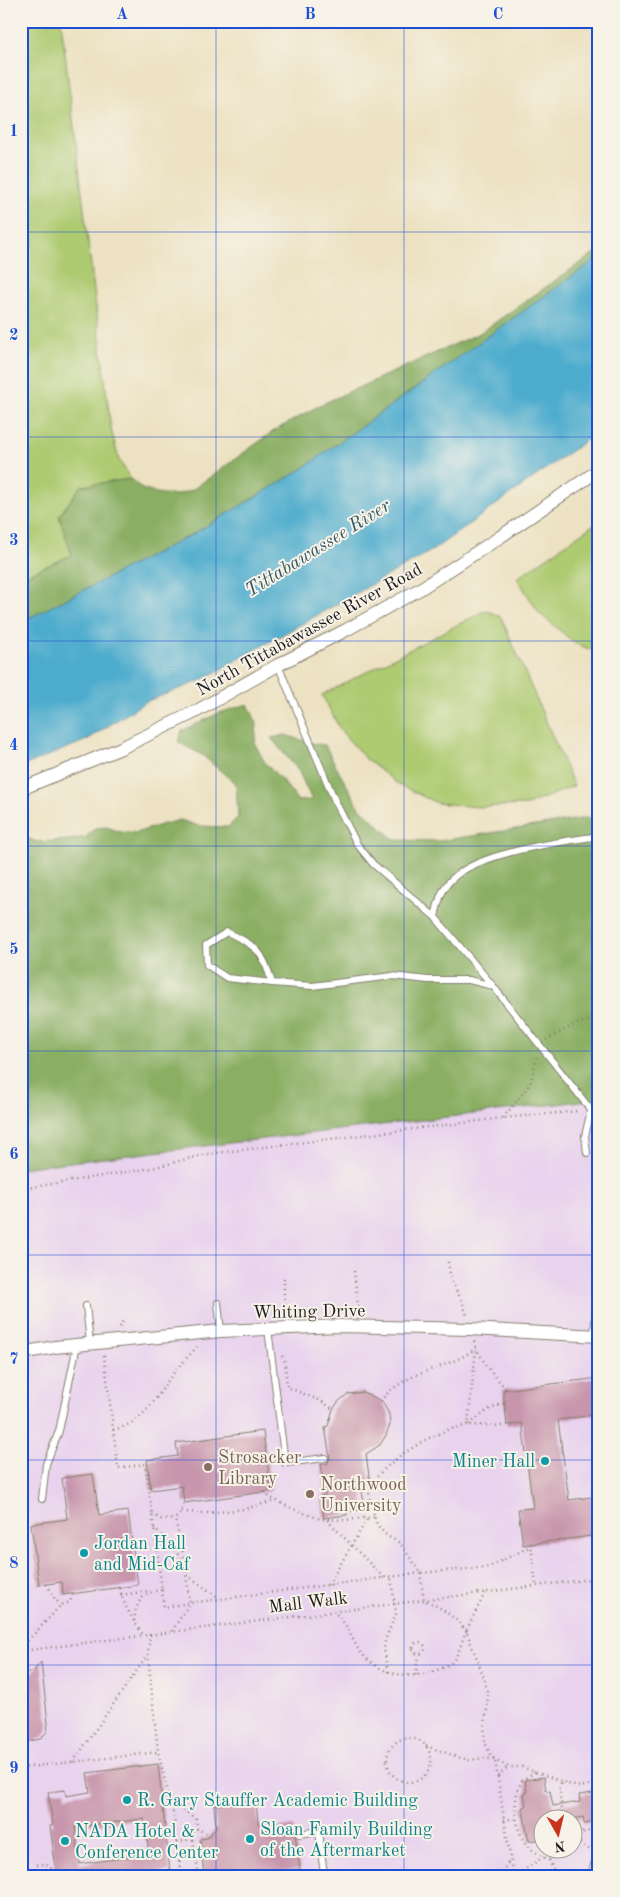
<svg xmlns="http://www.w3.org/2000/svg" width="620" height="1897" font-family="'Old Standard TT',serif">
<rect width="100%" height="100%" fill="#f7f3e8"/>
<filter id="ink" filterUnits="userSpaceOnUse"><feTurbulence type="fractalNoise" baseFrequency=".02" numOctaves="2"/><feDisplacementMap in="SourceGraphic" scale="10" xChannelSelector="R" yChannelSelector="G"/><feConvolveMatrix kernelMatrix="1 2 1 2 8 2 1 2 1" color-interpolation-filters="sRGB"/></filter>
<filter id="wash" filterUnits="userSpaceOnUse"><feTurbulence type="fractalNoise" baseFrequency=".0096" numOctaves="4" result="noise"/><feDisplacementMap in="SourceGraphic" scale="20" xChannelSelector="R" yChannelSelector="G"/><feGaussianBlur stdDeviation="1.12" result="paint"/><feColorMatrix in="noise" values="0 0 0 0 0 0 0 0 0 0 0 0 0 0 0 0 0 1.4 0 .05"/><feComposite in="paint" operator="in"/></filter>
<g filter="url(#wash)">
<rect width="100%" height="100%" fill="#ece1c1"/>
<path fill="#e8d2ee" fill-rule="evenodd" d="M599 1099V1876H21V1168ZM542 1820H572V1850H542Z"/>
<path fill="#aecb72" stroke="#657447" d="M21 21H61L111 429 119 460 131 479 81 486 59 516 72 555 21 577Z
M599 521V653L576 644 539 613 517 578Z
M486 610 501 617 574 786 527 805 478 807 437 803 399 785 365 758 341 731 322 695Z"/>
<path fill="#8aaf64" stroke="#536640" d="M599 250V257L299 471 193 534 21 622V577L72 555 59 516 81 486 131 479 142 489 161 494 176 495 192 490 274 431 322 404 480 333Z
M248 704 257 724 255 744 265 763 282 780 298 801 312 800 298 770 271 738 285 735 311 743 325 745 340 774 360 808 395 840 439 841 599 816V1099L21 1168V840L26 838 37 842 70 840 86 837 95 828 106 827 121 832 136 833 157 826 180 820 199 826 228 827 238 817 236 784 202 755 178 742 182 731 219 713Z"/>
<path fill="#4eaccd" stroke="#356474" d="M599 257V431L433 550 200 681 145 702 87 740 21 767V622L193 534 299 471Z"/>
<g id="blocks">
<path fill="#c795ac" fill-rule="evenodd" d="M599 1378V1414L558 1420 569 1500 599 1496V1535L523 1545 518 1509 533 1508 522 1423 507 1425 503 1390Z
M363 1392 382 1401 389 1414 390 1425 386 1435 380 1445 366 1454 370 1483 361 1485 365 1509 347 1512V1515L324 1518 321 1496 325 1495 321 1464H327L330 1458 325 1427 328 1426 333 1409 339 1401 348 1394Z
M263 1431 271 1491 184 1503 182 1486 151 1490 147 1460 178 1456 176 1443Z
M93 1474 99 1515 128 1511 138 1585 63 1595 62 1582 39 1585 31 1524 67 1519 62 1478Z
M41 1662 48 1723 47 1732 40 1739 21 1743V1674L33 1672Z
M158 1764 170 1871 135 1876H57L50 1826 53 1825 48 1792 65 1790 66 1796 90 1792 87 1773ZM144 1819 149 1854 80 1864 75 1827Z
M544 1777 546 1791H550L553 1806 580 1802 579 1795 599 1792V1821L584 1824 583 1817 566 1820H542V1839L529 1841 522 1807 526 1806 524 1793H527L525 1780Z
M256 1800 258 1823 268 1830 294 1826 300 1869 272 1872 269 1876 204 1875 200 1839 207 1838 216 1828 214 1805Z"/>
</g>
</g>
<g filter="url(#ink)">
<use href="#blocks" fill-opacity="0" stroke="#847e6e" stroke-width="1"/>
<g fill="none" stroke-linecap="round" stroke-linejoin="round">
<g stroke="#847e6e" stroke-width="8">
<path id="service" d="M278 665 335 801 357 844 373 864 435 917 493 986 591 1110
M435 917C438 903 441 889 452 879 479 852 561 842 599 836
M272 983 227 978 207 965 206 945 227 932C257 946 263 951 272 983L312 986 392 976 428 980H469L493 986
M587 1153 585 1136 591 1110 599 1106
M218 1303 221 1331
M86 1306 90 1343
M268 1329 285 1463 325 1458
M594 1336 599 1265
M42 1499 46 1464 59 1431 77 1345
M299 1834 319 1831 324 1876
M21 1874 39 1876
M592 1876 594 1864 599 1858"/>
</g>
<g stroke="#847e6e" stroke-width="14">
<path id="minor" d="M21 789 121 748 195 712 278 665 346 630 420 589 494 541 599 470
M21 1353 55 1347 221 1331 339 1326 470 1329 599 1336"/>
</g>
<path stroke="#847e6e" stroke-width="2.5" stroke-dasharray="1 4" stroke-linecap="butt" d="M546 1040 576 1024 599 1019
M503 1118 530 1084 537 1057
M21 1189 152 1168 207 1154 503 1118 579 1111
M448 1262 451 1280 463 1303 467 1316
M354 1271 359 1313
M284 1278V1296L288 1317
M120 1327 124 1318
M474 1341 476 1348 468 1425 447 1430 425 1440 401 1455 382 1471 374 1480 369 1492 370 1501 377 1525 387 1536 400 1543 420 1573 489 1567 531 1546
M104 1355 118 1468 145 1464 147 1474
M282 1356 285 1362 287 1387 321 1401 333 1409
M380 1401C410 1367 445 1372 476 1348L487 1367 506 1389
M504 1404 491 1408 468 1425 513 1426 512 1424
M113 1430C147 1422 156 1395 176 1370 183 1362 190 1354 197 1347
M265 1492 269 1497 293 1509 320 1519 346 1520 374 1517
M182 1512 209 1513 244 1509 275 1501
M152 1514 161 1519H175
M327 1520 384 1578
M154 1528 176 1551 185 1566
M531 1543 536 1586
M187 1575 219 1598
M589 1579 599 1587
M47 1584 55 1599 61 1605
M328 1585 368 1518
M120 1588C123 1605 133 1620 143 1635
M162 1590 164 1607 190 1603 183 1553 175 1519 181 1512 184 1503
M485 1593 466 1631C473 1649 481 1667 486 1686 493 1713 473 1735 495 1760L513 1876
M121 1595 149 1591
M134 1621C136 1602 142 1592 162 1590L147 1474 149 1473
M172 1631 190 1603 420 1573 424 1600C442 1608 454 1616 466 1631 462 1641 459 1654 452 1662 448 1666 440 1669 434 1671 410 1680 382 1675 364 1656 351 1643 350 1623 333 1612
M150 1634 148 1655 158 1752 174 1817 180 1867
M413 1648a6 6 0 1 1 12 0a6 6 0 1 1-12 0Z
M21 1648 61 1605 70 1602 73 1594
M21 1651 599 1578
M388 1672 384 1650 385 1640 396 1614 391 1577
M416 1675 418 1655
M387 1760a22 22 0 1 1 44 0a22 22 0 1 1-44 0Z
M426 1746 461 1758 469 1760 485 1758 495 1760 508 1767H522L577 1787 599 1784
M73 1762 147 1656
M21 1768 158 1752
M535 1772C531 1775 524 1778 522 1781 511 1797 515 1831 527 1845 534 1853 541 1855 549 1860L563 1850
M498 1776 508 1767
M561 1783 559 1791 564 1820
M171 1801 196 1819 197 1829 210 1835
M504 1820 517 1818
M572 1829 584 1832
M192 1835 199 1876
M576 1840 593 1852
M177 1842 186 1841 197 1829
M572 1843 584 1832 599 1830
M549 1860 556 1876
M37 1865 46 1864 52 1869 53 1876
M513 1875 520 1873 543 1857
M499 1876 510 1860"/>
<use href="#service" stroke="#fff" stroke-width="6"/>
<use href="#minor" stroke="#fff" stroke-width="12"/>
</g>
</g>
<path fill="none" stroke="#1d4ed8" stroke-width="1" stroke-opacity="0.55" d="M216 21V1876M404 21V1876M21 232H599M21 437H599M21 641H599M21 846H599M21 1051H599M21 1255H599M21 1460H599M21 1665H599"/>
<g fill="#0f9aa8" stroke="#f7f3e8" stroke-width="2">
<circle cx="545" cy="1461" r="5"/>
<circle cx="84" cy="1553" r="5"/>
<circle cx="127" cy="1800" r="5"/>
<circle cx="250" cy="1839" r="5"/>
<circle cx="65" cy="1841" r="5"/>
</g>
<g fill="#8d6e63" stroke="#f7f3e8" stroke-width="2">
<circle cx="208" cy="1467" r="5"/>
<circle cx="310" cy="1494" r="5"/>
</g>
<g text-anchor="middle" stroke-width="4" stroke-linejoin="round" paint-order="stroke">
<g font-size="18" fill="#1c1c1c" stroke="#f7f3e8">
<text transform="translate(309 629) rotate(-29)" y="6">North Tittabawassee River Road</text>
<text transform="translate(309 1311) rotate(-1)" y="6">Whiting Drive</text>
<text transform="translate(308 1602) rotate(-7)" y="6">Mall Walk</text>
</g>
<g font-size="18" fill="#785e54" stroke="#f7f3e8" text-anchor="start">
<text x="218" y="1463">Strosacker<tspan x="218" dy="21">Library</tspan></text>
<text x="320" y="1490">Northwood<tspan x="320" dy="21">University</tspan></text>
</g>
<g font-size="18" fill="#0d838f" stroke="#f7f3e8" text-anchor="start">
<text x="535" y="1467" text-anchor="end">Miner Hall</text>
<text x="94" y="1549">Jordan Hall<tspan x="94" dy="21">and Mid-Caf</tspan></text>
<text x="137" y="1806">R. Gary Stauffer Academic Building</text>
<text x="260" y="1835">Sloan Family Building<tspan x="260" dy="21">of the Aftermarket</tspan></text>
<text x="75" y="1837">NADA Hotel &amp;<tspan x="75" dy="21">Conference Center</tspan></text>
</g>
<g font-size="19" font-style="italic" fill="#305663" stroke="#f7f3e8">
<text transform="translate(317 547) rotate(-32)" y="7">Tittabawassee River</text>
</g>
</g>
<rect width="620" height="1897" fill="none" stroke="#f7f3e8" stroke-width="55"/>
<g transform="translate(558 1834) rotate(172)"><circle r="24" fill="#f7f3e8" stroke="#9f9d96"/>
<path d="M0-4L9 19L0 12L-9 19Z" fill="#c8321e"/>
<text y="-8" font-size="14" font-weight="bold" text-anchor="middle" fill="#1c1c1c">N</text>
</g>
<rect x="28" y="28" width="564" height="1842" fill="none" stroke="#1d4ed8" stroke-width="2"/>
<g font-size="16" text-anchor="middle" font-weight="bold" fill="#1d4ed8">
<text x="122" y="19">A</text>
<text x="310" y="19">B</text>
<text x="498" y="19">C</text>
<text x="14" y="136">1</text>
<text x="14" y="340">2</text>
<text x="14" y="545">3</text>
<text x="14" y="750">4</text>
<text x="14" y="954">5</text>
<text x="14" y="1159">6</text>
<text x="14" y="1364">7</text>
<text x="14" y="1568">8</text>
<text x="14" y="1773">9</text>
</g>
</svg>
